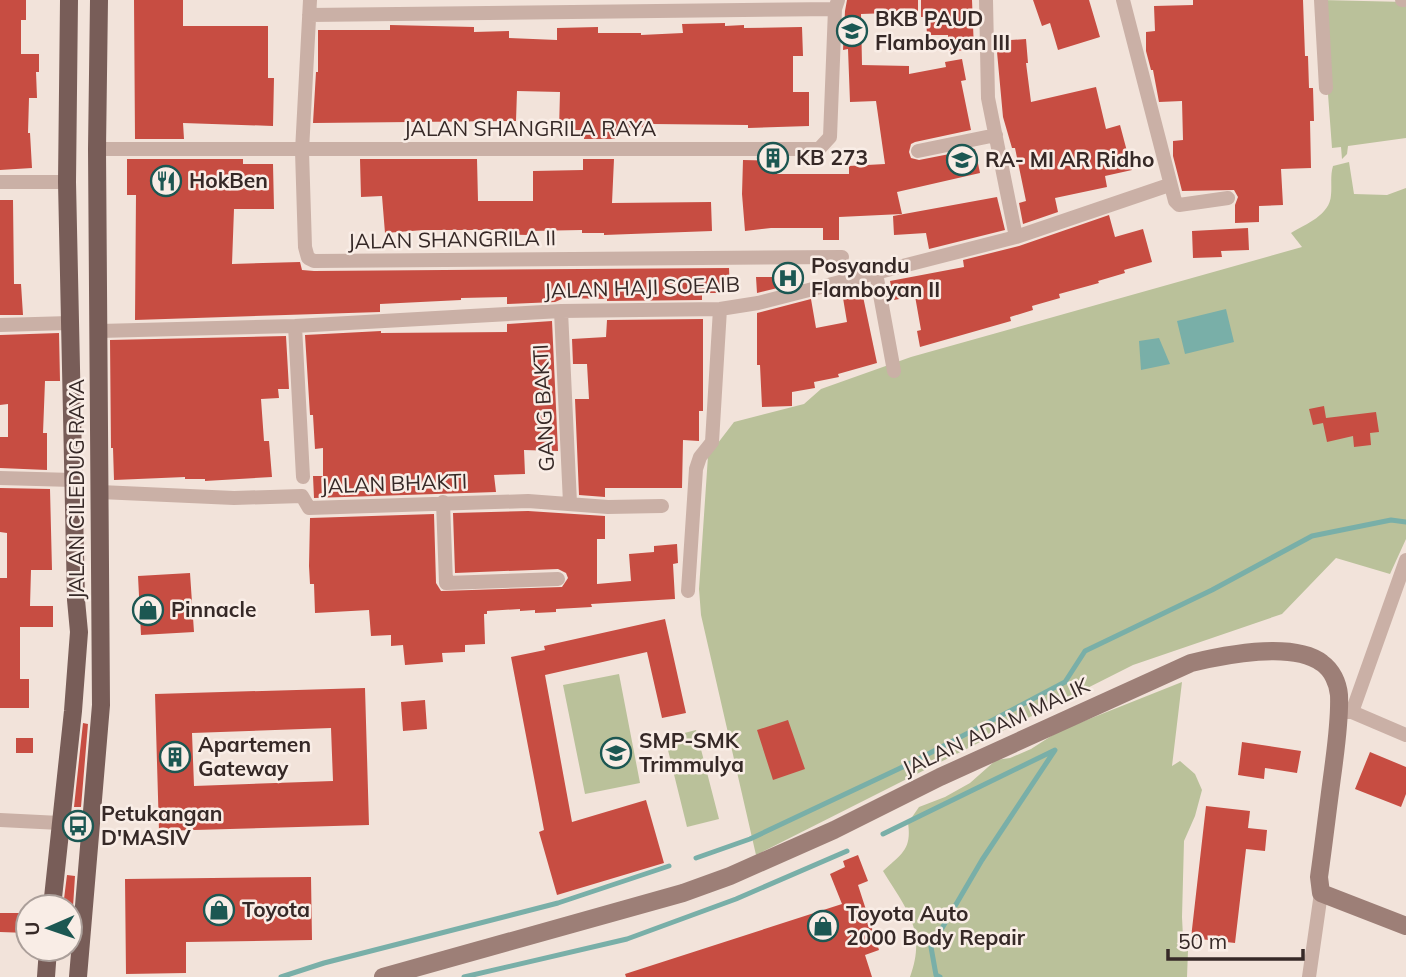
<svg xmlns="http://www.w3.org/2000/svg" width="1406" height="977" font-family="Mulish,sans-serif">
<rect width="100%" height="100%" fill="#f2e3da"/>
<path fill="#bac19a" d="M1321 0 1406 2V138L1348 146 1347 154 1342 159 1341 147 1332 148Z
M1349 162 1354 194 1387 195 1406 188V539L1390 574 1336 558 1282 614 1133 665 756 855 701 615 699 589 708 456 734 422 804 404 821 389 911 357 1302 247 1291 233C1306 224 1330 215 1331 195 1332 185 1330 176 1333 166Z
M619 674 640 783 585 794 563 685Z
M1182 682 1172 766 1180 761 1195 774 1202 790 1195 816 1184 841 1182 917 1183 937 1188 951 1187 977H910C927 930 906 909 883 871 901 854 912 850 908 823L919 807 945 797 970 783 996 760 1010 758 1031 749 1059 731Z
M696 730 719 819 687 827 665 738Z"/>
<path fill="#79afa8" d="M1226 309 1234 342 1185 354 1177 321Z
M1159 338 1170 364 1141 370 1139 341Z"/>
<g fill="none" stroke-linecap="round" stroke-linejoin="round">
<path stroke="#79afa8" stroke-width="5" d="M883 834 1055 750 982 860 931 947 936 975 940 977
M696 858 750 839 909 764 1065 682 1085 651 1212 590 1312 536 1391 520 1406 522
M281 977 324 963 558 903 669 866
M464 977 627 939 736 899 847 851"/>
</g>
<path fill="#c74d42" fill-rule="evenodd" d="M0 0H26V20H21V54H39V72H36L37 98H29L28 133H30L32 168 0 170Z
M134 0H183V26H268V78H274L273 126 183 123 184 139H135Z
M847 0H918V12L861 14 862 65 909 66V74L946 67 945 62 962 59 966 80 961 81 971 130 915 142 911 144 909 152 911 158 919 160 975 149 980 173 897 192 902 214 839 217V240H823V228H771L745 231 742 194 743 160 777 161V174H849V166L885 164 876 101 850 102 848 49 843 50 845 11Z
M921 0H972L974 50 949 51 948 35H927L926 17H921Z
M1033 0H1089L1100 37 1058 50 1050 23 1042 26Z
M1193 0H1303L1305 56H1308L1309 88H1313L1314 121H1310L1311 168 1281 169 1283 205 1259 206V222L1235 223V205L1238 197 1234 190 1182 191 1173 156V141L1183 140 1182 101 1159 102 1153 70H1151L1146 51V32L1155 31 1154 6 1193 5Z
M725 23V26L744 25V28L802 27 803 56H793V92H809V126L748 128V125L652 124V127L617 128 615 139H584V130H559L560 92 517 91 516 121 313 123 316 72H318V30H390V25L474 27V32L509 31V38L557 40V28L598 27V33H641V35L683 33 682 24Z
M1026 39 1028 63H1026L1031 102 1096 87 1106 129 1120 125 1132 170 1105 176 1107 187 1055 198 1058 212 1023 224 1019 203 1026 201 1015 148H1012L1003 117 996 41Z
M127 159H243V164H273L274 209H234L232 264 300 262 302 270 314 271 729 268 730 293H702V300L607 301V299L564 298 555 302 507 304V297L461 298V300L380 304V312L135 320 136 195H127Z
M360 159H477L478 201H533V171L583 170V159H614L612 203 711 202 712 231 604 235V233H582V230L528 231V235L495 234V230H424L385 233 382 196 361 197Z
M997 197 1005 230 929 249 926 233 894 235 893 216Z
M0 200H13L14 284H21L23 315H0Z
M1109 215 1115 237 1143 229 1152 262 1124 270 1125 273 1098 281 1099 283 1059 294 1060 298 1032 306 1033 310 1010 317 1011 321 920 347 917 331 921 330 915 296 894 300 890 281 964 267 963 260 1019 246Z
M1248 228 1249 250 1221 251 1222 257 1193 258 1192 231Z
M756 277H794V284L757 293Z
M861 287 877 363 838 374 839 377 814 382 815 388 792 392V406L762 407 760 365H757V313L811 299 816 328 847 322 842 292Z
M703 319V411H699V441L683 440 682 488H605V497L579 495 575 399H589L587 364H573L572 339 606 337 607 320Z
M552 321 558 451 524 450 525 474 494 475 496 492 314 498 313 476H323V448L315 449 313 415H310L305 335 381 331V333L507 332V324Z
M59 333 60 381H45L43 433H47V470L0 468V437H8V404L0 405V335Z
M286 336 289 389H278L279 398 261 399 264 441H269L272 477 205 481V479H185V477L114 480 113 448H111L110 340Z
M1324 406 1326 418 1376 412 1379 432 1370 433 1371 445 1354 447 1353 436 1327 442 1323 423 1313 425 1309 409Z
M0 488 50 489 52 570H31L30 606H53V627H20V679H29V708H0V578H7V533L0 532Z
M528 511 605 516V539H597V584L631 581 629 554 654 552V546L677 544 678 563 673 564 675 599 591 604 592 607 556 609V612L535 613V610L520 611V609L487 611V614H484L485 644 465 645V652L442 653 443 662 405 665 403 645 391 646V635L371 636 369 610 315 613 314 584H310L309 566 310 518 434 514 436 583 441 591 562 587 568 578 566 573 558 569 455 573 453 513Z
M190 573 194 632 141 635 138 576Z
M665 619 686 713 662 718 647 652 545 675 572 822 646 800 664 863 557 895 539 832 544 830 511 657 545 650 544 646Z
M365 688 369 825 159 831 155 694ZM331 728 333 781 194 786 192 733Z
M425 700 427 729 403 731 401 702Z
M788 720 805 769 773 780 757 730Z
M83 723 88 724 81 807H74Z
M16 738H33V753H16Z
M1242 742 1301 751 1297 773 1265 768 1264 779 1238 775Z
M1370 752 1406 767V794L1401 807 1355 789Z
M1206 806 1250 811 1248 828 1267 830 1265 851 1246 849 1235 943 1191 938Z
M858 855 868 881 858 885 879 950 865 955 872 977H626L625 974 842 904 830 874 845 867 843 861Z
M67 875 75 876 73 907H63Z
M311 877 312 940 186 942V973L126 974 125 879Z
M0 913H28V933L0 932Z"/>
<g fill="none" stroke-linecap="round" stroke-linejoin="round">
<path stroke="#cab0a6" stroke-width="14" d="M310 0 302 151 305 247 308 258 314 261 842 257
M986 0 988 98 1016 237
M1123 0 1175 201 1179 205 1228 198
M1321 0 1326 88
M1402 0H1406
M309 15 835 9
M97 149H819L830 137 835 9 838 0
M918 151 996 135
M0 182H67
M876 273 894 371
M561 311 570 503
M0 325 70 323
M295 326 303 477
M99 331 295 326 561 311 720 309 758 303 1016 237 1169 185
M0 478 73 480
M100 492 234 498 302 496 309 508 528 501 608 507 662 506
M443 502 446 583 558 579
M688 591 696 469 700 457 712 442 720 309
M1343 712H1352L1406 735
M1352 712 1406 560
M0 820 60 823
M1309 977 1321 893"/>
<path stroke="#9d7f77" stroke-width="18" d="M383 977 683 893 730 876 834 830 940 777 1191 663C1224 655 1293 641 1322 663 1332 670 1338 683 1339 695 1340 720 1336 746 1333 770 1328 806 1324 842 1319 877L1321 893 1406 926"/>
<path stroke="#785d58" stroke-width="18" d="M52 907 73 711 79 632 76 600 67 182 69 0
M46 977 48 949
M78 977 101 705 97 149 99 0"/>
</g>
<defs>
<g id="school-ring" transform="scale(1.575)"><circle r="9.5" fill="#f9ede6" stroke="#1c5752" stroke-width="1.5"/><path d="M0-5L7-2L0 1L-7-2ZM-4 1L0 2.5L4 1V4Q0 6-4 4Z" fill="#1c5752"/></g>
<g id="building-ring" transform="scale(1.575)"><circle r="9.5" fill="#f9ede6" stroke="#1c5752" stroke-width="1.5"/><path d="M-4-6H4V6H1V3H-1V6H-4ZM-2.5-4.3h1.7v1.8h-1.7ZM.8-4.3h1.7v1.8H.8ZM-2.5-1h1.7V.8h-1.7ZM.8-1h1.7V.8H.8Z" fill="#1c5752"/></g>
<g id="restaurant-ring" transform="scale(1.575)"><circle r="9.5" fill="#f9ede6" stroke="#1c5752" stroke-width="1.5"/><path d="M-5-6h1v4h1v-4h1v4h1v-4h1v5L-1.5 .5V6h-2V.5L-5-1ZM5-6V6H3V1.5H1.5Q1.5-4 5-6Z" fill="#1c5752"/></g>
<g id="hospital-ring" transform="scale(1.575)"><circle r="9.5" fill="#f9ede6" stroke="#1c5752" stroke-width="1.5"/><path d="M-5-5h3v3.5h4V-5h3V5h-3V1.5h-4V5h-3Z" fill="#1c5752"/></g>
<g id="shop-ring" transform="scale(1.575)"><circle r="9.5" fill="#f9ede6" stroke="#1c5752" stroke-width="1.5"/><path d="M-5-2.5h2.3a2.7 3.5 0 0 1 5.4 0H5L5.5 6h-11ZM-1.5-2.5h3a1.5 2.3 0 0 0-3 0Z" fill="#1c5752"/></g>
<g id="bus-ring" transform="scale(1.575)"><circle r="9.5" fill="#f9ede6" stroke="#1c5752" stroke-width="1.5"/><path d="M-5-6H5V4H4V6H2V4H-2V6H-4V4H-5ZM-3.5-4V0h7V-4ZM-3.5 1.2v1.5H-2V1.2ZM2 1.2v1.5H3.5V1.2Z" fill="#1c5752"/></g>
</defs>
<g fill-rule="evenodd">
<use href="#school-ring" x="852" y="31"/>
<use href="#building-ring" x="773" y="158"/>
<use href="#school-ring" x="962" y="160"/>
<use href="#restaurant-ring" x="166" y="181"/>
<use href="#hospital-ring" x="788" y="278"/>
<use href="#shop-ring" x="148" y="610"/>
<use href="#school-ring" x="616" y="753"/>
<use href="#building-ring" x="175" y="757"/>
<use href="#bus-ring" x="78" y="826"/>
<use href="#shop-ring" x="219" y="910"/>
<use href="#shop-ring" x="823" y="926"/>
</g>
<g text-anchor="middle" stroke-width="5" stroke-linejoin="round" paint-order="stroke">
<g font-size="21" font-weight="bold" fill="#362927" stroke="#f9ede6" text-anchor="start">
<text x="875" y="26">BKB PAUD<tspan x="875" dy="24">Flamboyan III</tspan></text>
<text x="796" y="165">KB 273</text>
<text x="985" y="167">RA- MI AR Ridho</text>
<text x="189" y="188">HokBen</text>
<text x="811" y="273">Posyandu<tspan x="811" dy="24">Flamboyan II</tspan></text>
<text x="171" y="617">Pinnacle</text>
<text x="639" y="748">SMP-SMK<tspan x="639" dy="24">Trimmulya</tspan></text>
<text x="198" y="752">Apartemen<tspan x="198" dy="24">Gateway</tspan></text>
<text x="101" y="821">Petukangan<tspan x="101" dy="24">D'MASIV</tspan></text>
<text x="242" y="917">Toyota</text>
<text x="846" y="921">Toyota Auto<tspan x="846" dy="24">2000 Body Repair</tspan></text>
</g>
<g font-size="21" fill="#362927" stroke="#f9ede6">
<text x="530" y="136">JALAN SHANGRILA RAYA</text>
<text transform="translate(452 240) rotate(-1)" y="7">JALAN SHANGRILA II</text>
<text transform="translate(642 288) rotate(-2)" y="7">JALAN HAJI SOEAIB</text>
<text transform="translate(544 408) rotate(-93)" y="7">GANG BAKTI</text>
<text transform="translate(394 484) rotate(-2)" y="7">JALAN BHAKTI</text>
<text transform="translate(77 489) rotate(-90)" y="7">JALAN CILEDUG RAYA</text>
<text transform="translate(996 727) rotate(-25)" y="7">JALAN ADAM MALIK</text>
</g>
</g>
<g transform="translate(49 928) rotate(268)"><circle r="33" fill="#f9ede6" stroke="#ab9f9a" stroke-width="2"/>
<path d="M0-5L12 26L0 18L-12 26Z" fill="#1c5752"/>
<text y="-10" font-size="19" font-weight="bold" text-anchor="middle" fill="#362927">U</text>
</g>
<path d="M1168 949v10h135v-10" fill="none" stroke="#362927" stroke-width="3.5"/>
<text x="1178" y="949" font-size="21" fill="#362927" stroke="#f9ede6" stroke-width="5" paint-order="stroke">50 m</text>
</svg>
